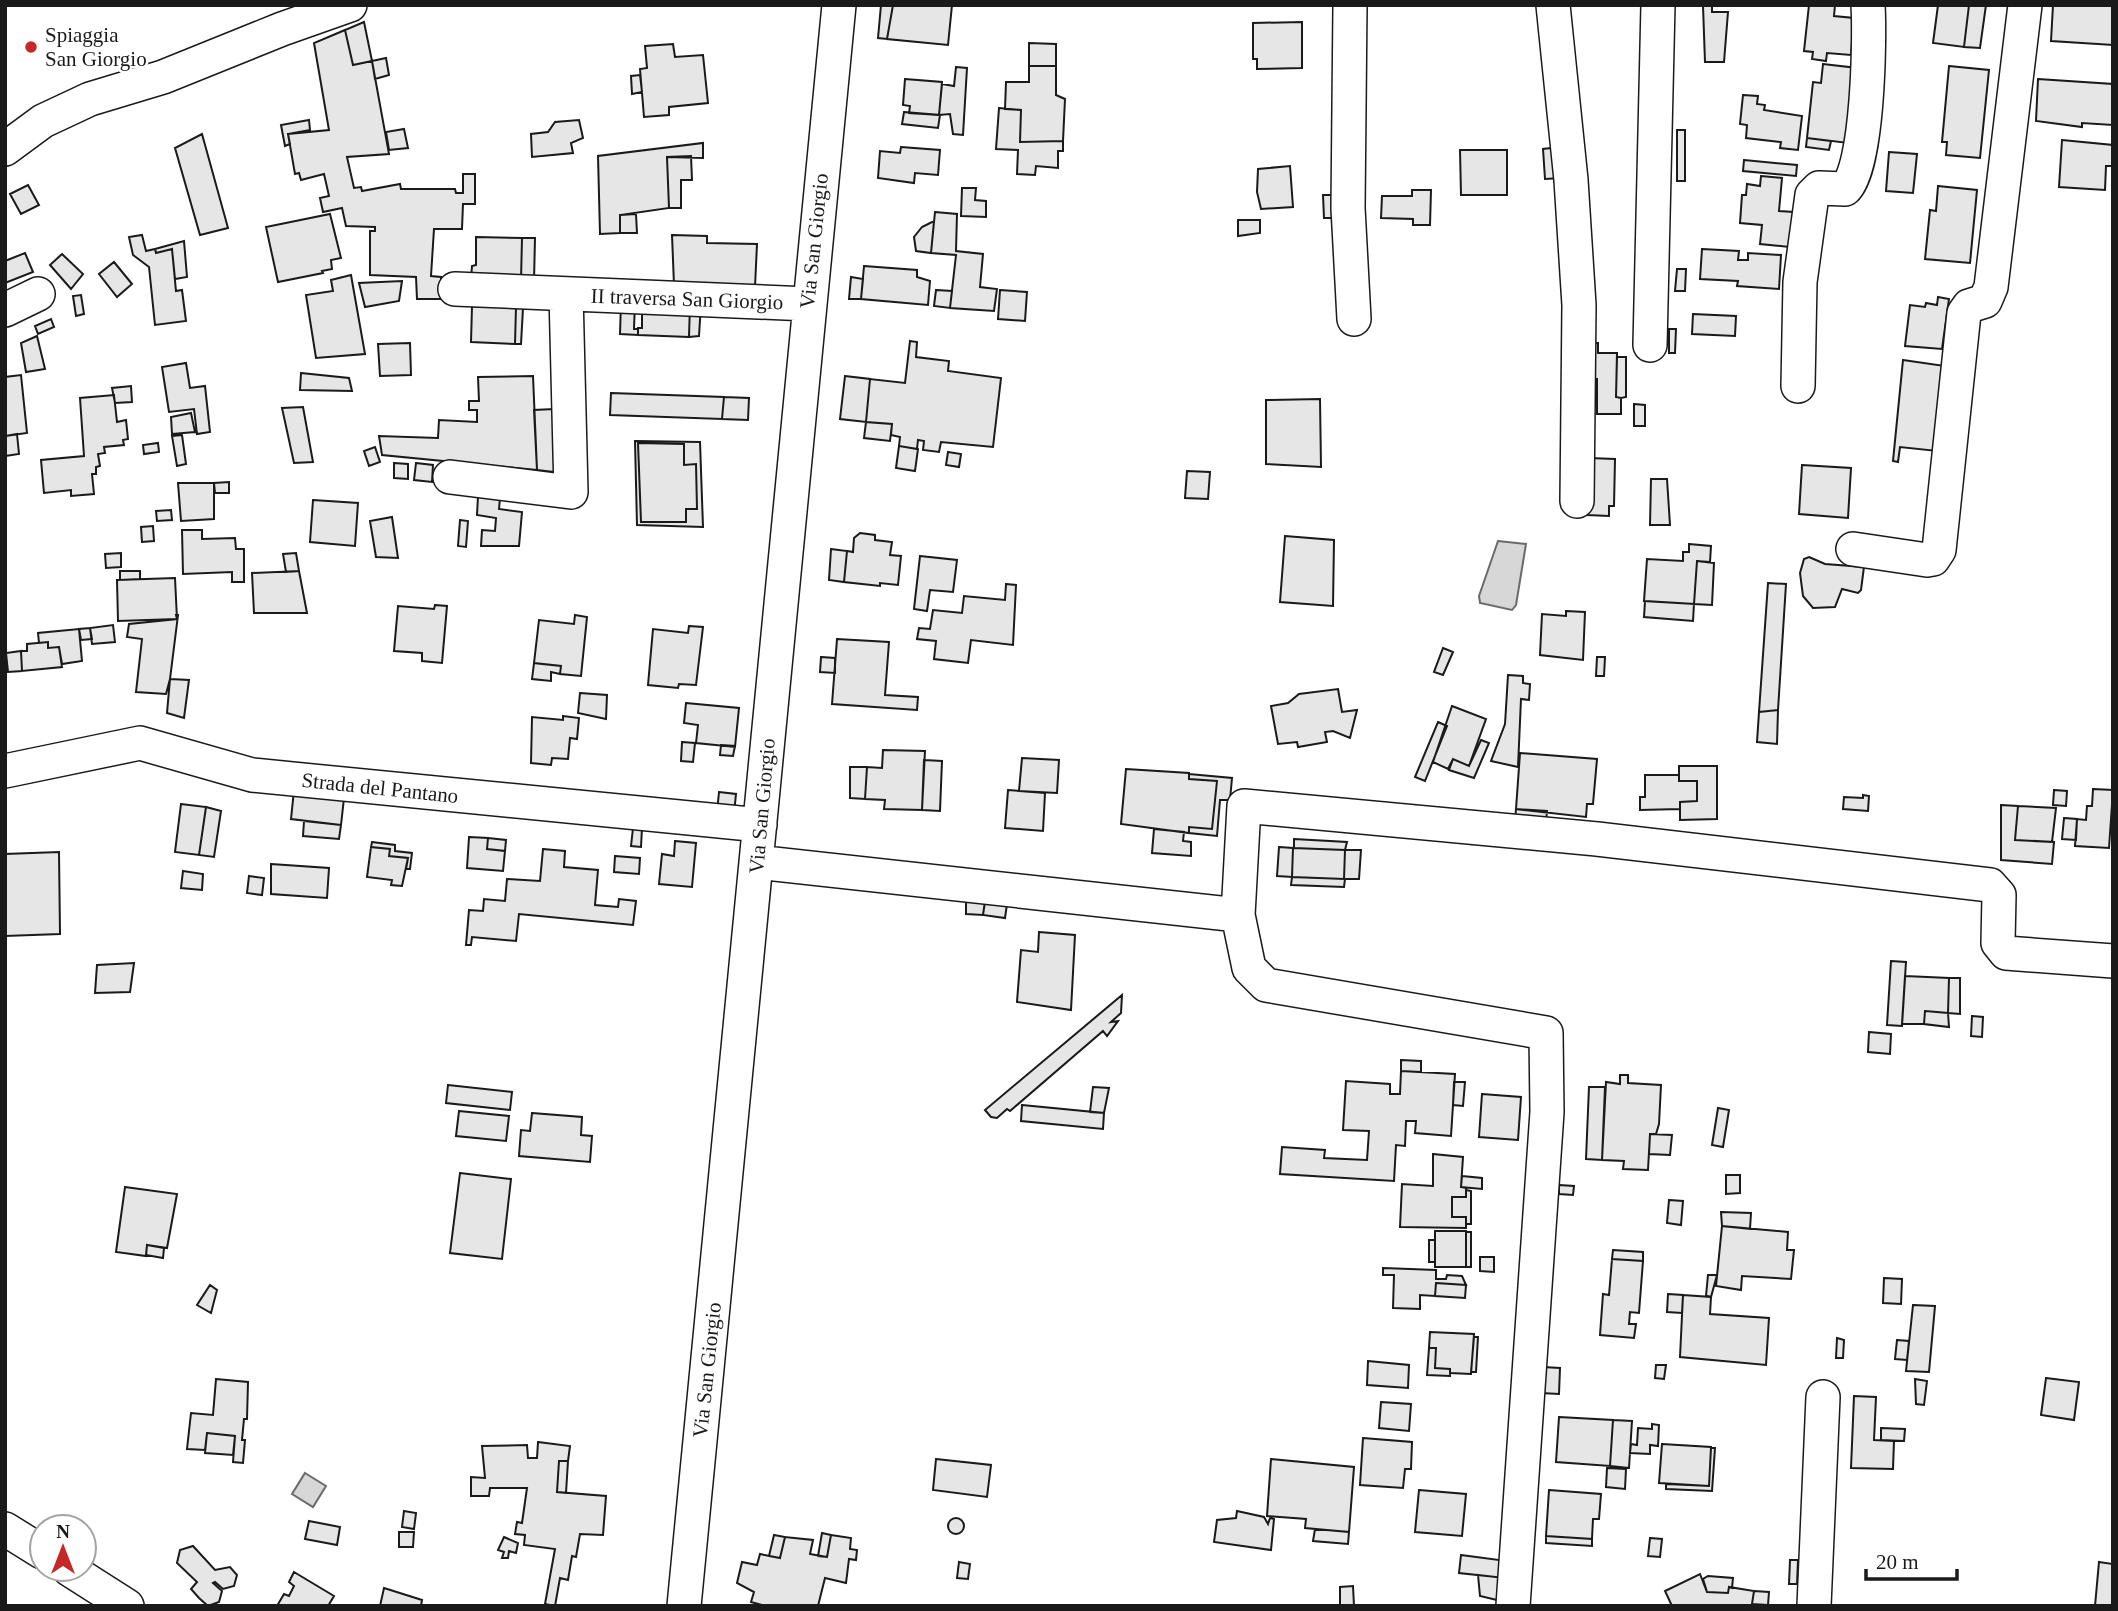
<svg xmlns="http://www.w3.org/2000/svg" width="2118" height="1611" font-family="Georgia,serif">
<rect width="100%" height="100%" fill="#fff"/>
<path fill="#d7d7d7" stroke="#6a6a6a" stroke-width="2" d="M1498 541 1526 544 1516 605 1512 610 1480 603 1479 596Z
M305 1473 326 1486 313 1507 292 1494Z"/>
<path fill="#e6e6e6" stroke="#1a1a1a" stroke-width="2" fill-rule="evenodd" d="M881 5H893L887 39 878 38Z
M893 5H952L948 45 887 39Z
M1809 5H1835L1834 16 1854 18 1851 55 1827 53 1826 61 1812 59 1813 52 1804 51Z
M1938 5H1969L1964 47 1933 43Z
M1969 5H1986L1980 48 1964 47Z
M2053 5H2113V45L2051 41Z
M1703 6H1712V12H1728L1724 62H1705Z
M364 22 372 61 353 65 345 30Z
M1302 22V68L1257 69V59H1253V23Z
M345 30 353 65 372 61 389 154 347 157 354 188 361 187 362 191 400 184 401 189H455L456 193H463V174H475V204H463L462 229H434L431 276 441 277V299H417L416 277 370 275V231H375V227L346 226 342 208 323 212 320 198 329 196 324 174 301 180 299 173 295 174 288 134 329 130 314 43Z
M1029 43 1056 44V66H1029Z
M673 44 675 57 703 55 708 103 669 107V115L644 117 640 69 647 68 645 46Z
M386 58 389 75 375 79 372 61Z
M1823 64 1857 68 1848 143 1807 138 1813 82 1821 83Z
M1029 66H1056V95L1065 99 1063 141 1020 142 1021 110 1005 109 1006 82H1029Z
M1949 66 1989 70 1980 158 1946 155 1947 142H1942Z
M956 67 967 68 963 135 953 134 950 114 939 115 942 84 954 86Z
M640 75 642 92 632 94 631 76Z
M905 79 942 82 939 115 909 113 910 106 903 105Z
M2038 79 2113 84V125L2082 123V127L2036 121Z
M1743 95 1758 96 1757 104 1765 105 1764 110 1802 116 1798 150 1780 148 1781 142 1746 138 1747 125 1740 124Z
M999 108 1021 110 1020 142 1063 141V151H1058V168L1036 166 1035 175 1017 174 1018 150 996 149Z
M904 112 940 115 938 128 902 124Z
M309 120 310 130 288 134 290 144 285 146 281 125Z
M579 120 583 138 571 143 573 153 532 157 531 134 548 132 555 122Z
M404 129 408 148 389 150 386 132Z
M1677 130H1685V181H1677Z
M202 134 228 228 200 235 175 148Z
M1807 138 1831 141 1829 150 1806 147Z
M2062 140 2113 145V166H2106L2105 190 2059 187Z
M703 143V158L667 157 669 208 620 215V233L600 234 598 156Z
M901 147 940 150 938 175 915 173 914 183 878 178 880 151 900 153Z
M1559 147 1562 178 1545 179 1543 149Z
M1460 150H1507V195H1461Z
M1889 152 1917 154 1913 193 1886 191Z
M691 156 692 180H681V208H669L667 157Z
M1744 160 1797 165 1796 176 1743 171Z
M1290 166 1293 207 1261 209 1257 192 1258 169Z
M1761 176 1782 178 1779 211 1794 212 1789 247 1760 244 1762 225 1740 223 1742 195H1746L1747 184 1760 186Z
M28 185 39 205 21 214 10 194Z
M1938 186 1977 190 1970 263 1925 259 1930 210 1936 211Z
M962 188H976L975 200 986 201V217L961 216Z
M1412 190H1431L1430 225H1413V219L1381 218 1382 196H1412Z
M1323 195H1334V218H1324Z
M935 212 957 214 956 251 983 254 980 287 997 289 994 311 950 308 956 255 931 253Z
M330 214 341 258 331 260 332 269 322 271 323 273 278 282 266 227Z
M636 214 637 233H620V215Z
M1238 220H1260V233L1238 236Z
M934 221 931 253 916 251 914 237 922 227Z
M142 235 146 251 155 249 156 253 172 249 176 291 182 290 186 321 155 325 149 267 133 255 129 237Z
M672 235 707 236V243L757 244 755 287 674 285Z
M476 237 522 238 521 280 471 279 472 266 476 265Z
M522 238H535L534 281 521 280Z
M184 241 187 277 175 279 172 249 156 253 155 249Z
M1702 249 1739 251 1738 260H1748V253L1781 255 1779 289 1737 286 1738 281 1700 279Z
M25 253 33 272 5 283V261Z
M62 254 83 274 71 289 50 265Z
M114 262 132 284 117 297 99 274Z
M864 266 917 270V277L930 281 928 305 861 299Z
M1677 269H1686L1685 291H1675Z
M351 275 365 354 316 358 306 295 333 291 331 280Z
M851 277 863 279 861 299H849Z
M402 281 399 301 365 307 359 283Z
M936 290 952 291 950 308 934 306Z
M1000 290 1027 292 1025 321 998 319Z
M81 295 84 314 76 316 73 296Z
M1938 297 1949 299 1942 349 1905 346 1910 305 1925 307 1926 303 1937 305Z
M621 302H635L634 329H638V335L620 334Z
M690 304H701L699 336 689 337Z
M690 304 689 337 638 335V328H642V312Z
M472 306 516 307 515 344 471 342Z
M516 307 523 308 521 344H515Z
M1693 314 1736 316 1735 336 1692 334Z
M51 319 54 327 38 334 35 326Z
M1669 329H1676L1675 353H1669Z
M37 336 45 369 26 372 21 343Z
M910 341 917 342 916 357 949 361 948 371 1001 378 993 447 941 442 939 452 923 450 924 441 918 440 917 449 899 446 900 437 891 435 892 424 866 422 870 379 905 383Z
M410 343 411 375 380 376 378 344Z
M1591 343H1598V353H1617L1616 397 1621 398V414H1597V379H1591Z
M1617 357H1626V397L1621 398 1616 397Z
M1903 360 1945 366 1937 451 1900 447 1898 462 1893 461Z
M186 363 190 388 205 386 210 432 197 434 194 409 169 412 162 367Z
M301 373 349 378 352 391 300 390Z
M21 375 27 433 5 436V377Z
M533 376 537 470 382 455 379 436 438 438 439 420 477 422V410H469V401H479L478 377Z
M845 376 870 379 866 422 840 419Z
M131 386 132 402 115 403 112 388Z
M611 393 724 397 722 419 610 415Z
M114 395 117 422 126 420 128 439 123 440 124 445 104 447 105 453 98 454 100 466 96 467V474H92L94 494 71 496V490L44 493 41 460 84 456 80 398Z
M724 397 749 398 748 420 722 419Z
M1320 399 1321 467 1266 464V400Z
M1634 404 1645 405V426H1634Z
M303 407 313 462 294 463 282 408Z
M554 409V472L537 470 534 410Z
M191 413 195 432 172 434 171 417Z
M866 422 892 424 890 441 864 438Z
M17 434 19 454 5 456V436Z
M182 435 186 464 177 466 172 436Z
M635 441 700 442 703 527 637 525ZM638 443 684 444V465L696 464 697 509H686V522H641Z
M158 443 159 452 144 454 143 445Z
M638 443 684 444V465L696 464 697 509H686V522H641Z
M899 446 918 449 915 471 896 468Z
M375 447 380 462 369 466 364 451Z
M948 452 961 454 959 467 946 465Z
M1589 458 1615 459 1614 506H1609V516L1587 515Z
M394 463 408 464V479L394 478Z
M416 463 433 465 432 482 414 480Z
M1802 465 1851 468 1848 518 1799 514Z
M1187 471 1210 472 1208 499 1185 498Z
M1651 479H1667L1670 525H1650Z
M229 482V493H215L214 483Z
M178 483H214V519L181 521Z
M478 496 500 498 499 509 522 512 519 546H481L482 530 495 531 496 518 477 515Z
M313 500 358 503 355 546 310 542Z
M171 510 172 520 157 521 156 511Z
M392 517 398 558 376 557 370 521Z
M460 520 468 521 466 547 458 546Z
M153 526 154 541 142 542 141 527Z
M182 530H202V539L235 538 236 549H244V582H232V572L183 574Z
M860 533 875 535V540L892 542 890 555 901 556 898 585 880 583V586L844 582 847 551 853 552 854 538Z
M1285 536 1334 540 1333 606 1280 602Z
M1689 544 1711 546 1710 562 1697 561 1694 604 1644 601 1647 559 1683 561V552H1689Z
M831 549 847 551 844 582 829 580Z
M121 553V567L106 568 105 554Z
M296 553 299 571 286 572 283 554Z
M920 556 957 560 953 592 930 590 927 611 914 609Z
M1809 557 1825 564 1864 567 1861 590 1858 593 1842 589 1835 607 1813 608 1803 596 1800 573 1804 559Z
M1697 561 1714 563 1712 605 1694 604Z
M120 571H140V579L120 580Z
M299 571 307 613H254L252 573Z
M175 578 177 619 118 621 117 580Z
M1768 583 1786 584 1778 710 1759 712Z
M1006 584 1016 585 1013 645 971 640 968 663 934 659 936 641 917 639 919 628 930 629 933 610 962 613 964 596 1005 600Z
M1645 601 1694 604 1693 621 1644 617Z
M435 605 447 606 442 663 422 661V653L394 651 398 606 434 609Z
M1566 611 1585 612 1583 660 1540 655 1542 614 1566 616Z
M176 615H178L170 679 166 694 136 692 142 639 127 637 129 624 177 619Z
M575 615 587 617 581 676 560 674 561 666 534 663 539 620 574 624Z
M113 625 115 642 92 644 90 628Z
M689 626 703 627 696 685 679 684 678 688 648 685 653 629 688 633Z
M90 628 92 639 81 640 79 629Z
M79 629 82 661 62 664 59 647 48 648V642L39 643 38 633Z
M837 639 889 642 885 695 918 697 917 710 832 704Z
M48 642V648L59 647 62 667 22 671 21 651H27V644Z
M1443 648 1453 652 1443 675 1434 672Z
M21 651 22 671 8 672 6 653Z
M821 657 835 658V673L820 672Z
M1597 657H1605L1604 676H1596Z
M534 663 561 666 560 674 551 672V681L532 679Z
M1508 675 1523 676V683L1530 684 1529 700 1521 699 1518 767 1491 761 1505 724Z
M170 679 189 680 184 718 167 713Z
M1338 689 1342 712 1357 710 1350 738 1333 731 1325 732 1327 742 1298 747 1297 742 1278 744 1271 706 1288 703 1299 694Z
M580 693 607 695 606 719 578 713Z
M686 703 739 708 735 747 696 743 698 725 684 723Z
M1452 706 1486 719 1469 766 1453 759 1448 769 1433 762Z
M1778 710 1777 744 1757 742 1759 712Z
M563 716 579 718 577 739 570 738 568 759 552 758 551 765 531 763 532 717 563 720Z
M1438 722 1447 726 1425 781 1415 777Z
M1481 740 1489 743 1474 778 1449 770 1453 759 1469 766Z
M682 742 695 743 693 762 681 761Z
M721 745 735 746 733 756 720 755Z
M883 750 925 751 922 810 884 809 885 800 865 799 867 767 882 768Z
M1520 753 1597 759 1593 804H1587L1586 817 1516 809Z
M1022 758 1059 760 1057 793 1019 791Z
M924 760 942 761 940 811 922 810Z
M1679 766H1717V819L1680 820V802L1697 801V781H1679Z
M850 767H867L865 799 850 798Z
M1126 769 1189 773V779L1217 781 1212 829 1189 827V833L1121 824Z
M1189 774 1232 778 1230 800H1220L1217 836 1189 833V827L1212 829 1217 781 1189 779Z
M1645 775H1679V781H1697V801L1680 802V809L1640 810V797H1645Z
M2093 789 2113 790 2109 848 2075 846 2077 819 2086 820 2087 806H2092Z
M294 790 344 798 341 825 291 819Z
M1008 790 1045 793 1043 831 1005 828Z
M2054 790 2067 791 2066 806 2053 805Z
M719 792 736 794 734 814 717 812Z
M1863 795 1869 796 1868 811 1843 809 1844 797 1863 798Z
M181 804 206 807 199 855 175 852Z
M2001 805 2018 806 2015 840 2054 842 2052 864 2001 860Z
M2018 806 2056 808 2052 842 2015 840Z
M206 807 221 811 214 857 199 855Z
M1516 809 1547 811 1546 822 1515 820Z
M2064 818 2077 819 2076 840 2062 839Z
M304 821 341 825 339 839 303 836Z
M633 828H642L641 847 631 846Z
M1154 829 1184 832 1183 841 1191 842V856L1152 853Z
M469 837 488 838 487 849 505 851 503 871 467 868Z
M488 838 506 840 505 851 487 849Z
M1294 839 1347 842 1345 850 1294 848Z
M675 841 696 843 692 887 659 884 662 854 674 856Z
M372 842 395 845V851L412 853 410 869H406L408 858 389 856 390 849 371 847Z
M371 847 390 849 389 856 408 858 402 886 391 885 392 880 367 877Z
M1279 847 1293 848 1292 877 1277 876Z
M1293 848 1345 850 1344 879 1292 877Z
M543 849 565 851 564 867 598 870 595 905 618 907 619 899 636 901 633 925 519 914 516 941 472 937 471 945H466L469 910 483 911 484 899 505 901 507 879 540 881Z
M1345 850H1361L1359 879H1345L1344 887 1291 885 1292 877 1344 879Z
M59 852 60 934 5 936V854Z
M615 856 640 858 639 874 614 872Z
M271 864 329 868 327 898 271 894Z
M183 871 203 874 202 890 181 888Z
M249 876 264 878 262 895 247 893Z
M966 901 985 902 983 915 966 914Z
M985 901 1007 904 1005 918 983 915Z
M1039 932 1075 935 1071 1010 1017 1002 1021 950 1038 952Z
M1891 961 1906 962 1902 1026 1887 1025Z
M134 963 130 992 95 993 97 965Z
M1905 976 1949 978 1948 1013 1925 1011 1924 1024H1902Z
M1949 978H1960V1014L1948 1013Z
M1122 995 1121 1013 1111 1022 1118 1021 1107 1036 1103 1031 1010 1111 1007 1109 997 1118 991 1117 985 1110Z
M1925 1011 1948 1013 1949 1027 1924 1024Z
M1972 1016 1983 1017 1982 1037 1971 1036Z
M1869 1032 1891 1034 1890 1054 1868 1052Z
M1401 1060 1421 1061V1072L1401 1071Z
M1401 1071 1455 1074 1451 1136 1415 1133 1416 1121H1406L1405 1146 1396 1145 1394 1181 1280 1174 1282 1147 1325 1150 1324 1158 1367 1160 1369 1131 1343 1130 1346 1081 1390 1084V1094H1400Z
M1620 1075H1628V1083L1661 1085 1659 1124 1656 1134H1650L1648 1170 1623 1169 1624 1161 1602 1160 1606 1082 1620 1084Z
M1454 1082H1465L1463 1106 1453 1105Z
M448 1085 512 1092 510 1110 446 1103Z
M1093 1087 1109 1088 1104 1113 1090 1112Z
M1589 1087H1605L1602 1160 1586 1159Z
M1482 1094 1521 1097 1518 1140 1479 1137Z
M1022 1105 1104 1113 1103 1129 1021 1121Z
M1718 1108 1729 1110 1723 1147 1712 1145Z
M459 1111 509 1116 506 1141 456 1136Z
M532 1113 582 1117 581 1135 592 1136 590 1162 519 1156 521 1130 530 1131Z
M1650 1134 1672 1135 1670 1155 1649 1154Z
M1433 1154 1463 1157 1461 1187 1466 1188V1197H1452V1217H1466V1228L1400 1227 1402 1184 1433 1186Z
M460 1173 511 1179 502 1259 450 1253Z
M1726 1175H1740V1193L1726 1194Z
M1462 1176 1482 1178V1189L1461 1187Z
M1559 1185 1574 1186 1573 1195 1559 1194Z
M125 1187 177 1194 167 1248 147 1245 146 1256 116 1252Z
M1466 1190 1471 1191V1224H1466V1217H1452V1197H1466Z
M1669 1200 1683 1201 1681 1225 1667 1223Z
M1721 1212 1751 1213 1750 1229 1722 1226Z
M1722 1226 1788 1232 1787 1250H1794L1791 1279 1742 1276 1741 1290 1716 1286Z
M1435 1231H1466V1267H1435Z
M1466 1232H1471V1267H1466Z
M1429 1240H1435V1262H1429Z
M147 1245 164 1248 163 1258 146 1255Z
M1613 1250 1643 1252V1261L1612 1259Z
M1480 1257H1494V1272L1480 1271Z
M1612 1259 1643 1261 1639 1313 1630 1312 1629 1324H1636L1634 1338 1600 1335 1603 1294 1609 1295Z
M1383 1268 1436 1270V1279H1446L1447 1275 1462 1276 1466 1285 1436 1283 1435 1296 1420 1295V1309L1393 1308 1394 1275H1383Z
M1708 1275H1717L1711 1297 1706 1296Z
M1884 1278 1902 1279 1901 1304 1883 1303Z
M1436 1283 1466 1285 1465 1298 1435 1296Z
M210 1285 217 1290 211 1313 197 1305Z
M1668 1294 1683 1295 1682 1313 1667 1312Z
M1683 1295 1711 1297 1710 1314 1769 1318 1766 1365 1680 1357Z
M1913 1305 1935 1306 1929 1372 1906 1371Z
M1430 1332 1474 1334 1471 1374 1450 1373V1369L1435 1368 1436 1348H1429Z
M1474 1337H1478L1476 1372H1471Z
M1837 1338 1844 1340 1843 1358H1836Z
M1897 1340 1909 1341 1907 1360 1895 1359Z
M1429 1348H1436L1435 1368 1450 1369V1376L1427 1375Z
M1368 1361 1409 1365 1408 1388 1367 1385Z
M1656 1365H1666L1664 1379 1655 1378Z
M1543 1367 1560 1368 1559 1394 1541 1393Z
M2046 1378 2079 1382 2074 1420 2041 1415Z
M216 1379 248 1382 247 1419H244L242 1440H245L243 1463 233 1462 235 1436 207 1433 205 1450 187 1449 191 1413 213 1415Z
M1915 1379 1927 1381 1924 1405 1916 1404Z
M1854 1396 1876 1397 1874 1440 1894 1441 1893 1469 1851 1468Z
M1381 1402 1411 1404 1409 1431 1379 1428Z
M1559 1417 1613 1420 1610 1466 1556 1462Z
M1613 1420 1632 1421 1629 1468 1610 1466Z
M1652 1424 1659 1425 1658 1446 1650 1445V1454L1630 1453 1631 1444 1637 1445 1638 1428 1652 1429Z
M1881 1428 1905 1429 1904 1441 1881 1440Z
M207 1433 235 1436 233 1455 205 1453Z
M1363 1438 1412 1442 1411 1469H1405L1403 1488 1360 1485Z
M538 1442 570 1446 568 1461H559L557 1492 606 1496 603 1535 580 1534 576 1557 572 1556 568 1580 560 1578 555 1606 545 1604 555 1549 524 1545 525 1535 515 1534 517 1522 522 1523 527 1488H490L489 1496H471V1477L485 1478 482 1446 527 1445 528 1458H537Z
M1662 1444 1711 1447 1709 1486 1659 1483Z
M1711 1448H1715L1712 1491 1666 1489V1484L1709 1486Z
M936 1459 991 1465 987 1497 933 1490Z
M1271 1459 1354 1467 1349 1532 1305 1528 1306 1519 1267 1516Z
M559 1461H568L566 1493 557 1492Z
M1607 1468 1626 1469 1625 1489 1606 1487Z
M1419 1490 1466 1494 1462 1536 1415 1532Z
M1549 1490 1601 1494 1599 1519H1593L1592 1539 1546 1536Z
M404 1511 416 1513 414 1529 402 1527Z
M1237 1511 1264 1517 1268 1524 1270 1518 1274 1519 1271 1550 1214 1542 1217 1520 1236 1518Z
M948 1526a8 8 0 1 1 16 0a8 8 0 1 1-16 0Z
M309 1521 340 1527 337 1545 305 1539Z
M1315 1529 1349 1532 1348 1544 1313 1541Z
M399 1532H414L413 1547H399Z
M822 1533 831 1535 827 1557 818 1556Z
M774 1535 785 1537 780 1558 769 1556Z
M831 1535 851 1538 850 1549 857 1550 856 1560 849 1559 846 1583 825 1578 818 1606H766L751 1602 754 1592 737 1583 742 1562 757 1565 760 1554 780 1558 785 1537 813 1540 810 1554 827 1557Z
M1546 1536 1592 1539V1546L1546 1543Z
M504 1537 518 1543 516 1553 509 1551 508 1558H502L504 1552 498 1550Z
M1650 1538 1662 1539 1660 1557 1648 1556Z
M193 1546 215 1570 230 1567 237 1575 234 1586 223 1589 215 1582 213 1583 222 1591 219 1602 208 1606 199 1598 191 1589 197 1582 177 1563 180 1550Z
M1461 1555 1507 1561 1505 1578 1459 1573Z
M1790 1560H1798L1797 1584H1789Z
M959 1562 970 1564 968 1579 957 1578Z
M2099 1562 2113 1564V1606H2095Z
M294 1572 334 1596 328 1606H277L284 1594 289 1596 294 1586 289 1582Z
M1700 1574 1707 1592 1728 1593 1729 1587 1754 1591 1752 1604 1768 1606H1672L1665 1591Z
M1478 1575 1505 1578 1497 1600 1480 1596Z
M1708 1576 1733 1578 1732 1588 1729 1587 1728 1593 1707 1592 1703 1579Z
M1353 1586 1354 1606H1340V1587Z
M384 1588 422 1600 421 1606H380Z
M1754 1591 1769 1592 1768 1605 1752 1604Z"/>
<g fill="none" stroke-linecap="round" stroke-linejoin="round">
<g stroke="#1a1a1a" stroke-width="36">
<path id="minor" d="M1350 5 1348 208 1354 319
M1553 5 1571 180 1579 305 1577 501
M5 149 43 121 90 99 163 77 282 29 350 5
M455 289 808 304
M5 310 38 294
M1650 345 1658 5
M1798 386 1800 282 1812 195 1819 188 1845 189C1868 169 1870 39 1868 5
M450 477 571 492 566 294
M1853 549 1927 560 1933 559 1939 550 1964 313 1969 306 1985 301 1991 287 2025 5
M5 771 140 743 252 775 760 825
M757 862 1238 915
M5 1529 42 1552
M69 1569 127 1606
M684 1606 839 5
M1513 1606 1547 1112 1546 1033 1266 985 1249 968 1238 915 1244 806 1597 839 1990 885 1999 895 1998 943 2006 953 2113 961
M1814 1606 1823 1397"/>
</g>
<use href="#minor" stroke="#fff" stroke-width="33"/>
</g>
<circle fill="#c62828" stroke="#fff" stroke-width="2.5" cx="31" cy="47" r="7"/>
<g text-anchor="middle" stroke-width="5" stroke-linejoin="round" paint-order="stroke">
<g font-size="21" fill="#1a1a1a" stroke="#fff" text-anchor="start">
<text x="45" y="42">Spiaggia<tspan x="45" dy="24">San Giorgio</tspan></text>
</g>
<g font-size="21" fill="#1a1a1a" stroke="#fff">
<text transform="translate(814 241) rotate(-84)" y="7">Via San Giorgio</text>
<text transform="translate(687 299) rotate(2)" y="7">II traversa San Giorgio</text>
<text transform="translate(380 788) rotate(6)" y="7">Strada del Pantano</text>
<text transform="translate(762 806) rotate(-85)" y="7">Via San Giorgio</text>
<text transform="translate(707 1370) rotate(-84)" y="7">Via San Giorgio</text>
</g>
</g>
<rect width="2118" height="1611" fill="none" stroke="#1a1a1a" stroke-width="14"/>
<g transform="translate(63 1548)"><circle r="33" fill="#ffffff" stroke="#a3a3a3" stroke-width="2"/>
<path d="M0-5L12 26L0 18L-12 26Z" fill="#c62828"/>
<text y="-10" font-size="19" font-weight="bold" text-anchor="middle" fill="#1a1a1a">N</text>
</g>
<path d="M1866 1569v10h91v-10" fill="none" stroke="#1a1a1a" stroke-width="3.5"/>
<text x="1876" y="1569" font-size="21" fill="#1a1a1a" stroke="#ffffff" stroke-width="5" paint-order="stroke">20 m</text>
</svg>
